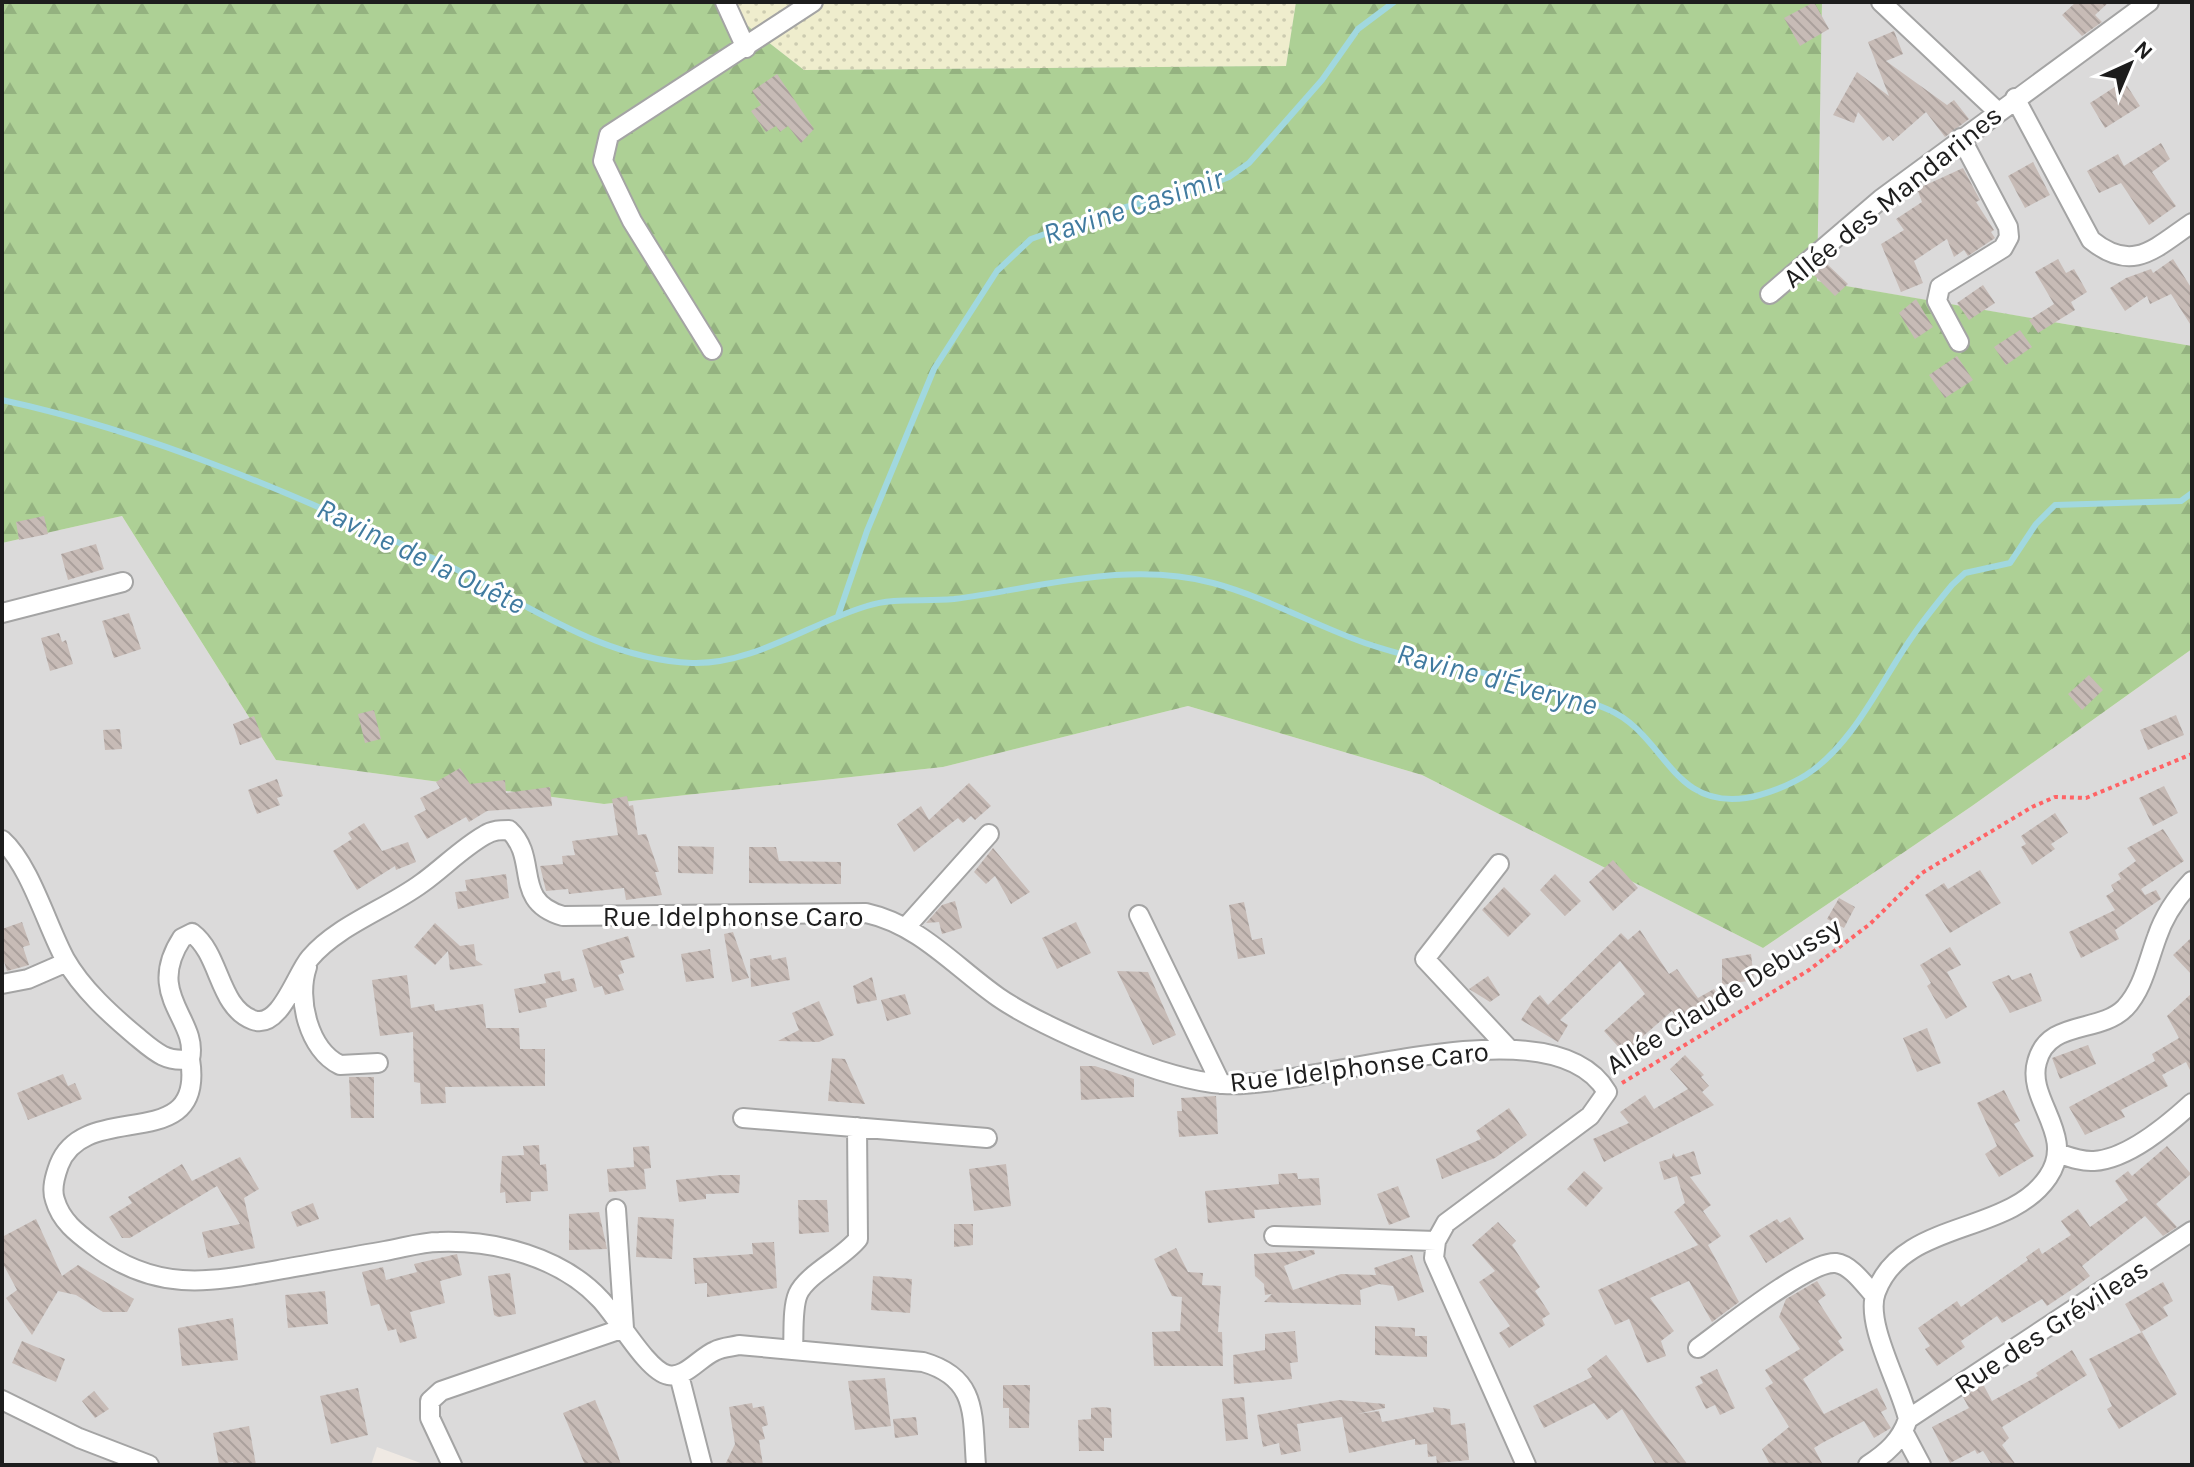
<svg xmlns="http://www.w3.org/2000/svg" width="2194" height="1467" font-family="Karla,sans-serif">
<defs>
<pattern id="farmland-dots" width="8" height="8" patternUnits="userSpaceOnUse" patternTransform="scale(2)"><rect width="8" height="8" fill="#efedcd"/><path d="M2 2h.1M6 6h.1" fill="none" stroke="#cccbb0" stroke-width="1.8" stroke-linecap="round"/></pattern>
<pattern id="forest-firs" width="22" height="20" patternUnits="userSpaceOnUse" patternTransform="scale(2)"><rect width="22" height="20" fill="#add095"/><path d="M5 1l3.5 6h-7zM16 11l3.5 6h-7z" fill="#94b280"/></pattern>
<pattern id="building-back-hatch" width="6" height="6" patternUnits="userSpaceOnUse" patternTransform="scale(2)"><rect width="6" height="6" fill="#c7bbb6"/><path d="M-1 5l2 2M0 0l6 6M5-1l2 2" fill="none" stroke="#aaa09c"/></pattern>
</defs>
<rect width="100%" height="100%" fill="#efe9e3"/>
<path fill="#dbdada" d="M1822 2H2192V346L1816 281Z
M122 516 276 760 604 804 943 767 1188 706 1422 775 1763 948 1972 806 2192 649V1465H426L377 1447 371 1465H2V543Z"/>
<path fill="url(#farmland-dots)" d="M717 2H1296L1286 66 804 70Z"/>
<path fill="url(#forest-firs)" d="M2 2H717L804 70 1286 66 1296 2H1822L1817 281 2192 346V649L1972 806 1763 948 1422 775 1188 706 943 767 604 804 276 760 122 516 2 543Z"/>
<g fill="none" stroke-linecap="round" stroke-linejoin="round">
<path stroke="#a1d8df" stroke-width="6" d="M2 400C155 433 300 497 441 562 523 600 598 659 692 663 753 665 810 623 867 606 894 597 925 602 954 599 1039 588 1127 560 1213 583 1265 597 1314 625 1365 643 1444 670 1530 676 1607 709 1665 733 1670 809 1746 798 1765 795 1790 785 1806 775 1853 745 1881 681 1912 637 1924 619 1938 602 1952 585L1965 573 2010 563 2036 524 2055 505 2181 501 2192 493
M838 616 867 531 934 369 997 271 1031 239 1103 213 1207 186 1229 177 1249 163 1322 80 1358 29 1394 2"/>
</g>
<path fill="url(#building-back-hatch)" d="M1814 2 1829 29 1800 46 1784 18Z
M2076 2H2109L2095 15 2102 22 2082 36 2062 15Z
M1894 31 1903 54 1886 61 1947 105 1954 100 1969 119 1945 137 1926 112 1893 141 1889 136 1883 141 1858 112 1854 123 1833 115 1857 72 1889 96 1868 42Z
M777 74 814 129 801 143 788 126 780 132 776 126 766 132 751 111 761 105 752 91Z
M2124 81 2140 106 2105 128 2090 103Z
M2161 143 2170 159 2152 172 2176 206 2149 225 2121 183 2099 193 2087 171 2118 154 2124 166Z
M2033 162 2050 195 2025 208 2008 176Z
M1963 168 1980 200 1976 202 1994 230 1991 232 1995 238 1968 256 1964 250 1954 257 1947 239 1914 261 1923 283 1901 292 1881 244 1904 230 1896 219 1922 202 1917 189Z
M2058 259 2066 273 2074 269 2087 292 2071 302 2075 310 2038 333 2029 320 2054 304 2035 272Z
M2173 259 2192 289V327L2171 294 2150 304 2147 296 2125 311 2110 288 2126 278 2151 269 2153 273Z
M1826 263 1848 284 1835 296 1814 275Z
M1983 285 1995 303 1969 320 1957 303Z
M1916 299 1933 327 1915 339 1899 313Z
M2020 330 2032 347 2006 365 1994 347Z
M1957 356 1973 380 1945 398 1929 375Z
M44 516 48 534 19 540 16 522Z
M96 544 104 569 68 580 61 554Z
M129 613 141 649 114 658 102 621Z
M59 633 62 642 66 640 73 664 50 671 41 638Z
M2089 675 2103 690 2082 710 2068 694Z
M374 710 381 739 365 743 358 714Z
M2176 715 2184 735 2148 750 2140 730Z
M254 716 262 737 240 745 233 724Z
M120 729 122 749 105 750 103 730Z
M460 768 470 784 505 780 506 793 550 787 552 806 487 811 469 822 466 817 427 839 414 816 426 810 420 798 440 788 436 782Z
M277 779 283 796 277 798 280 805 257 814 248 790Z
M969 783 991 806 975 820 971 816 963 823 958 818 914 852 897 824 921 806 929 820Z
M2164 786 2178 813 2153 826 2139 798Z
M627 796 629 806 633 805 638 835 646 834 659 872H655L662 895 626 900 624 888 569 894 568 889 546 891 540 866 563 864 562 856 575 855 572 841 618 835 612 799Z
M2055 813 2068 833 2051 844 2055 849 2032 865 2021 847 2026 844 2021 836Z
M364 823 382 851 408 842 416 862 396 870 395 866 357 890 333 851 352 839 348 833Z
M2163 829 2184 861 2141 889 2145 895 2156 890 2161 899 2115 930 2119 939 2081 958 2069 932 2115 910 2106 896 2114 891 2111 885 2121 879 2118 874 2136 861 2127 848Z
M678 846 714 847 713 874 678 873Z
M749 847H776L779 861 841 862V884L749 883Z
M993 848 1030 892 1011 904 995 876 986 884 974 872Z
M1613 860 1638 888 1613 911 1589 882Z
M1980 870 2001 903 1950 933 1925 895 1944 883 1948 889Z
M506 874 509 898 458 909 455 892 467 891 465 880Z
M1555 874 1581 901 1565 916 1540 890Z
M1504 887 1531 914 1508 937 1482 910Z
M1839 898 1855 907 1844 928 1827 919Z
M955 901 962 928 942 934 939 922 926 923 942 905Z
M1244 902 1252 940 1262 938 1265 954 1238 959 1229 905Z
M22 922 30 945 23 947 29 965 7 971 2 955V929Z
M1076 922 1091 953 1057 969 1042 938Z
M435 923 460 946 474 944 476 960 483 965 450 970 448 951 435 965 414 947Z
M1640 930 1669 974 1677 969 1698 998 1714 989 1724 1006 1683 1030 1672 1011 1624 1053 1604 1031 1645 994 1620 961 1560 1020 1568 1025 1558 1042 1521 1020 1533 1001 1540 995 1548 1005 1621 933 1628 940Z
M733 932 749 978 732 982 724 934Z
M628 936 635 957 620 961 624 973 618 975 624 990 605 995 602 986 594 988 582 950Z
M2192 937V975L2173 955Z
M1950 947 1961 965 1947 972 1967 1007 1946 1019 1927 986 1931 983 1920 965Z
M710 949 714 978 686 982 681 954Z
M1751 954 1754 980 1722 985V959Z
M771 955 772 960 786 957 790 980 751 987 750 959Z
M560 971 562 981 574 978 577 991 545 999 547 1007 519 1013 514 989 546 983 544 974Z
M1117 971 1148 972 1176 1035 1153 1045Z
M2031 973 2042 1001 2010 1013 1992 982 2009 975 2012 980Z
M407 975 411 1008 434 1004 435 1011 483 1004 486 1028H519L520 1049H545V1086L445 1087 446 1103 421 1104 420 1083 414 1082 413 1032 380 1036 372 980Z
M1488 976 1500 995 1490 1002 1469 989Z
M872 977 877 1000 857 1004 853 986Z
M2192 993V1074L2186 1062 2162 1075 2168 1086 2121 1110 2125 1117 2085 1135 2069 1107 2155 1061 2152 1054 2179 1038 2167 1016Z
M905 994 911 1014 887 1021 881 1000Z
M819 1001 834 1035 819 1042 778 1041 799 1030 792 1013Z
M1927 1028 1941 1063 1917 1072 1903 1038Z
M2088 1045 2096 1064 2060 1079 2052 1058Z
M1685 1055 1704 1075 1701 1077 1709 1086 1702 1092 1714 1105 1604 1162 1593 1139 1629 1123 1620 1112 1645 1095 1654 1109 1688 1089 1670 1069Z
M832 1058 845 1059 865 1104 828 1101Z
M1080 1066H1095L1134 1079V1097L1081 1100Z
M63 1074 68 1086 75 1083 82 1099 28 1120 17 1093Z
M349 1077H374V1118H351Z
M2004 1090 2020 1121 2014 1124 2034 1156 1999 1177 1985 1154 1997 1146 1977 1103Z
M1216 1096 1218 1134 1179 1137 1177 1111H1182L1181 1098Z
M1509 1108 1527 1135 1495 1158 1442 1179 1436 1159 1481 1139 1476 1131Z
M539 1145 540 1165 546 1164 548 1191 531 1192V1201L506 1203 505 1192 500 1193 502 1156 524 1155 523 1146Z
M649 1146 651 1168 644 1169 646 1189 609 1192 607 1169 634 1167 633 1147Z
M2167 1146 2191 1174 2156 1204 2177 1227 2163 1236 2145 1216 2082 1266 2090 1276 2074 1288 2047 1306 2042 1299 2002 1323 1997 1316 1961 1341 1965 1347 1937 1366 1925 1349 1930 1346 1918 1328 1957 1301 1961 1307 2028 1260 2026 1257 2039 1248 2042 1254 2071 1235 2061 1221 2078 1209 2090 1227 2128 1200 2115 1181 2128 1171 2132 1176Z
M1694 1151 1701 1174 1690 1177 1711 1205 1703 1211 1721 1236 1708 1245 1739 1302 1712 1322 1689 1281 1650 1298 1674 1331 1661 1341 1666 1356 1647 1363 1629 1319 1615 1325 1598 1290 1698 1245 1674 1212 1685 1203 1677 1176 1664 1180 1659 1162 1672 1158 1673 1153 1676 1157Z
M240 1157 259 1189 244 1198 255 1248 208 1258 202 1232 240 1224 217 1186 130 1238H122L109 1217 132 1203 128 1197 182 1164 192 1181Z
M1006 1164 1011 1206 974 1211 969 1169Z
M1584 1171 1603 1188 1586 1207 1567 1189Z
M1297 1173 1298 1179 1319 1178 1321 1205 1254 1210 1255 1218 1208 1223 1205 1191 1279 1184 1278 1174Z
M721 1175H740L739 1193 706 1194V1199L679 1202 676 1180Z
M1398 1186 1410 1217 1389 1225 1377 1194Z
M798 1200H827L829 1232 799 1234Z
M313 1203 319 1219 297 1227 291 1212Z
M599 1212 607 1249 569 1250V1214Z
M638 1217 674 1219 672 1259 636 1257Z
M1790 1217 1804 1239 1766 1263 1749 1236 1777 1219 1780 1223Z
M36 1219 62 1276 78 1265 134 1299 127 1312H103L76 1295 58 1291 32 1335 6 1298 17 1290 2 1262V1237Z
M1498 1222 1516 1241 1512 1245 1540 1287 1535 1291 1550 1314 1542 1319 1545 1325 1509 1348 1499 1333 1510 1326 1479 1282 1495 1271 1472 1245Z
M954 1224H973V1245L954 1247Z
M774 1242 777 1288 707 1297V1283L695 1284 693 1258 753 1254 752 1243Z
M1176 1248 1188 1272 1203 1273 1202 1285 1221 1286 1218 1332H1222L1223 1366H1154L1152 1332 1180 1331 1182 1297 1172 1296 1154 1259Z
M1314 1250 1315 1254 1284 1266 1293 1290 1341 1274 1376 1275 1374 1268 1412 1255 1424 1292 1398 1301 1393 1286 1379 1284 1360 1290 1361 1305 1264 1302 1272 1294 1265 1295 1264 1284 1255 1276 1254 1254Z
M457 1254 462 1275 440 1281 445 1303 410 1312 417 1338 400 1343 396 1329 388 1331 379 1304 371 1306 362 1272 383 1267 386 1280 417 1272 414 1264Z
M510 1273 516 1314 498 1317 494 1315 488 1276Z
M873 1276 912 1279 910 1313 871 1310Z
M1817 1281 1826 1295 1818 1301 1842 1338 1838 1341 1844 1350 1803 1379 1824 1414 1877 1388 1887 1409 1881 1412 1891 1428 1874 1438 1864 1421 1822 1443 1814 1448 1823 1465H1770L1762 1449 1789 1427 1765 1388 1773 1383 1765 1370 1800 1349 1779 1317 1786 1299Z
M2163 1282 2173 1301 2163 1307 2168 1316 2141 1332 2125 1304Z
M325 1291 328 1324 288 1328 285 1295Z
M233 1318 238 1360 182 1366 178 1328Z
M1375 1326 1415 1328V1336H1427V1357L1375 1355Z
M1295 1331 1298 1362 1290 1363 1292 1379 1234 1384 1233 1355 1265 1350V1334Z
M2142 1332 2177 1394 2119 1429 2107 1409 2112 1406 2089 1359Z
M22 1341 65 1359 56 1382 12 1363Z
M2072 1350 2087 1375 2002 1427 2009 1438 2002 1445 2016 1465H1992L1983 1451 1977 1454 1975 1450 1950 1463 1932 1427 1969 1408 1963 1397 1983 1384 1992 1401 2038 1376 2036 1373Z
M1606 1355 1614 1365 1688 1465H1656L1622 1409 1607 1420 1594 1403 1544 1428 1533 1406 1592 1377 1587 1369Z
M1717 1369 1735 1408 1720 1415 1715 1405 1706 1409 1695 1387 1703 1383 1700 1377Z
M885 1378 891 1426 855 1430 848 1381Z
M1003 1385H1030L1029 1428H1009V1408H1003Z
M358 1388 368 1435 331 1444 320 1396Z
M94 1391 109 1409 95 1418 82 1401Z
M1244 1397 1248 1439 1226 1441 1222 1399Z
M595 1400 617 1452 621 1465H585L563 1413Z
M1339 1400 1385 1404V1408L1357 1414 1379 1411 1382 1422 1434 1412 1433 1407 1450 1409 1451 1425 1465 1423 1469 1460 1437 1463 1436 1456 1428 1457 1427 1444 1415 1445V1439L1349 1453 1342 1417 1297 1424 1301 1451 1281 1455 1279 1443 1263 1447 1257 1415Z
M752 1403 753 1408 764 1406 768 1425 762 1427 765 1439 759 1440 763 1465H725L735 1444 729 1407Z
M1103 1407 1111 1408 1112 1438H1104V1451H1079L1078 1420 1091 1419V1408Z
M916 1417 918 1435 895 1438 893 1419Z
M249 1426 256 1465H234L233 1462 219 1464 213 1433Z"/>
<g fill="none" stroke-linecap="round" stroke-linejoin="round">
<g stroke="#a4a4a4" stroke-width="22">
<path id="street" d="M725 2 746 48
M1881 2 1997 111
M2015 98 2091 240C2133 274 2155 248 2192 223
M1770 294 1881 199 2149 2
M1959 342 1937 301 1940 287 2003 248 2009 237 2008 227 1961 138
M712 350 632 221 603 161 609 135 813 2
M2 613 123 582
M2 840C30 865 47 926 65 959 82 989 111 1015 136 1036 154 1051 166 1063 190 1059 199 1019 144 996 182 938L192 933C221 955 218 1007 253 1020 280 1030 296 974 310 958 338 925 387 909 422 883 443 868 462 848 485 835 493 830 500 830 509 830 540 859 511 901 563 916L866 913C920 925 954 966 998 997 1044 1029 1167 1081 1223 1084 1312 1090 1552 998 1607 1092L1590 1116 1446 1223 1436 1241 1434 1258 1526 1465
M1499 864 1425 959 1509 1049
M1139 915 1221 1084
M906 927 989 834
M307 967C296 999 309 1050 340 1065L378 1063
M2 984 28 979 67 962
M190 1059C206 1158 85 1097 59 1165 55 1176 51 1189 55 1200 61 1221 77 1233 93 1245 155 1292 207 1283 278 1270 313 1264 349 1257 385 1251 403 1248 421 1242 439 1242 495 1240 561 1257 600 1299 617 1316 647 1371 668 1375 685 1379 700 1357 715 1351 722 1347 731 1347 739 1345L923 1362C979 1378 972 1416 976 1465
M743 1118 987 1138
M2057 1153C2069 1157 2082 1162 2094 1161 2128 1159 2168 1125 2192 1103
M1274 1236 1436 1241
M1698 1348C1723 1330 1809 1260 1836 1263 1851 1265 1864 1284 1874 1295
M793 1350C794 1334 792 1308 798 1294 807 1274 843 1258 858 1239L857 1127
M679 1375 702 1465
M2 1400 79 1438 149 1465
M1908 1419 2192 1231
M1904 1433 1921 1465
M452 1465 430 1418V1401L441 1391 624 1328 616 1209
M1868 1465C1887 1453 1901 1440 1908 1419 1901 1386 1864 1323 1876 1292 1903 1219 2008 1236 2048 1177 2077 1135 2026 1100 2037 1062 2048 1019 2099 1034 2125 1008 2143 989 2148 961 2157 937 2164 916 2177 897 2192 881"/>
</g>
<path stroke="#ff6365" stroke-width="4" stroke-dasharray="4 4" stroke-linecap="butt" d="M1622 1083 1809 970 1870 924 1922 873 2032 807 2055 797 2086 798 2192 754"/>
<use href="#street" stroke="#fff" stroke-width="18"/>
</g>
<g text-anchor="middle" stroke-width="6" stroke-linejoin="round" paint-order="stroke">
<g font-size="28" fill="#1d1d1d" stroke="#fff">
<text transform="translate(1892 196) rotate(-39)" y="10">Allée des Mandarines</text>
<text x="733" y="926">Rue Idelphonse Caro</text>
<text transform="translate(1723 995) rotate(-32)" y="10">Allée Claude Debussy</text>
<text transform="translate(1359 1066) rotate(-7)" y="10">Rue Idelphonse Caro</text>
<text transform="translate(2051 1326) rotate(-33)" y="10">Rue des Grévileas</text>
</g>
<g font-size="30" font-style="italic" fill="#417ba0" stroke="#fff">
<text transform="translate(1133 206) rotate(-18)" y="10">Ravine Casimir</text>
<text transform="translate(421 556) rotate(26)" y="10">Ravine de la Ouête</text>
<text transform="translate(1497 679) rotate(15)" y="10">Ravine d'Éveryne</text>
</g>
</g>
<rect width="2194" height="1467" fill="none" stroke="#1d1d1d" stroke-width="8"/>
<g transform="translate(2130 64) rotate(44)" stroke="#ffffff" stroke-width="6" paint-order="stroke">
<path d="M0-6L14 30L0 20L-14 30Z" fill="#1d1d1d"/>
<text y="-12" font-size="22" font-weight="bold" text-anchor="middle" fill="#1d1d1d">N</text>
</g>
</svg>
